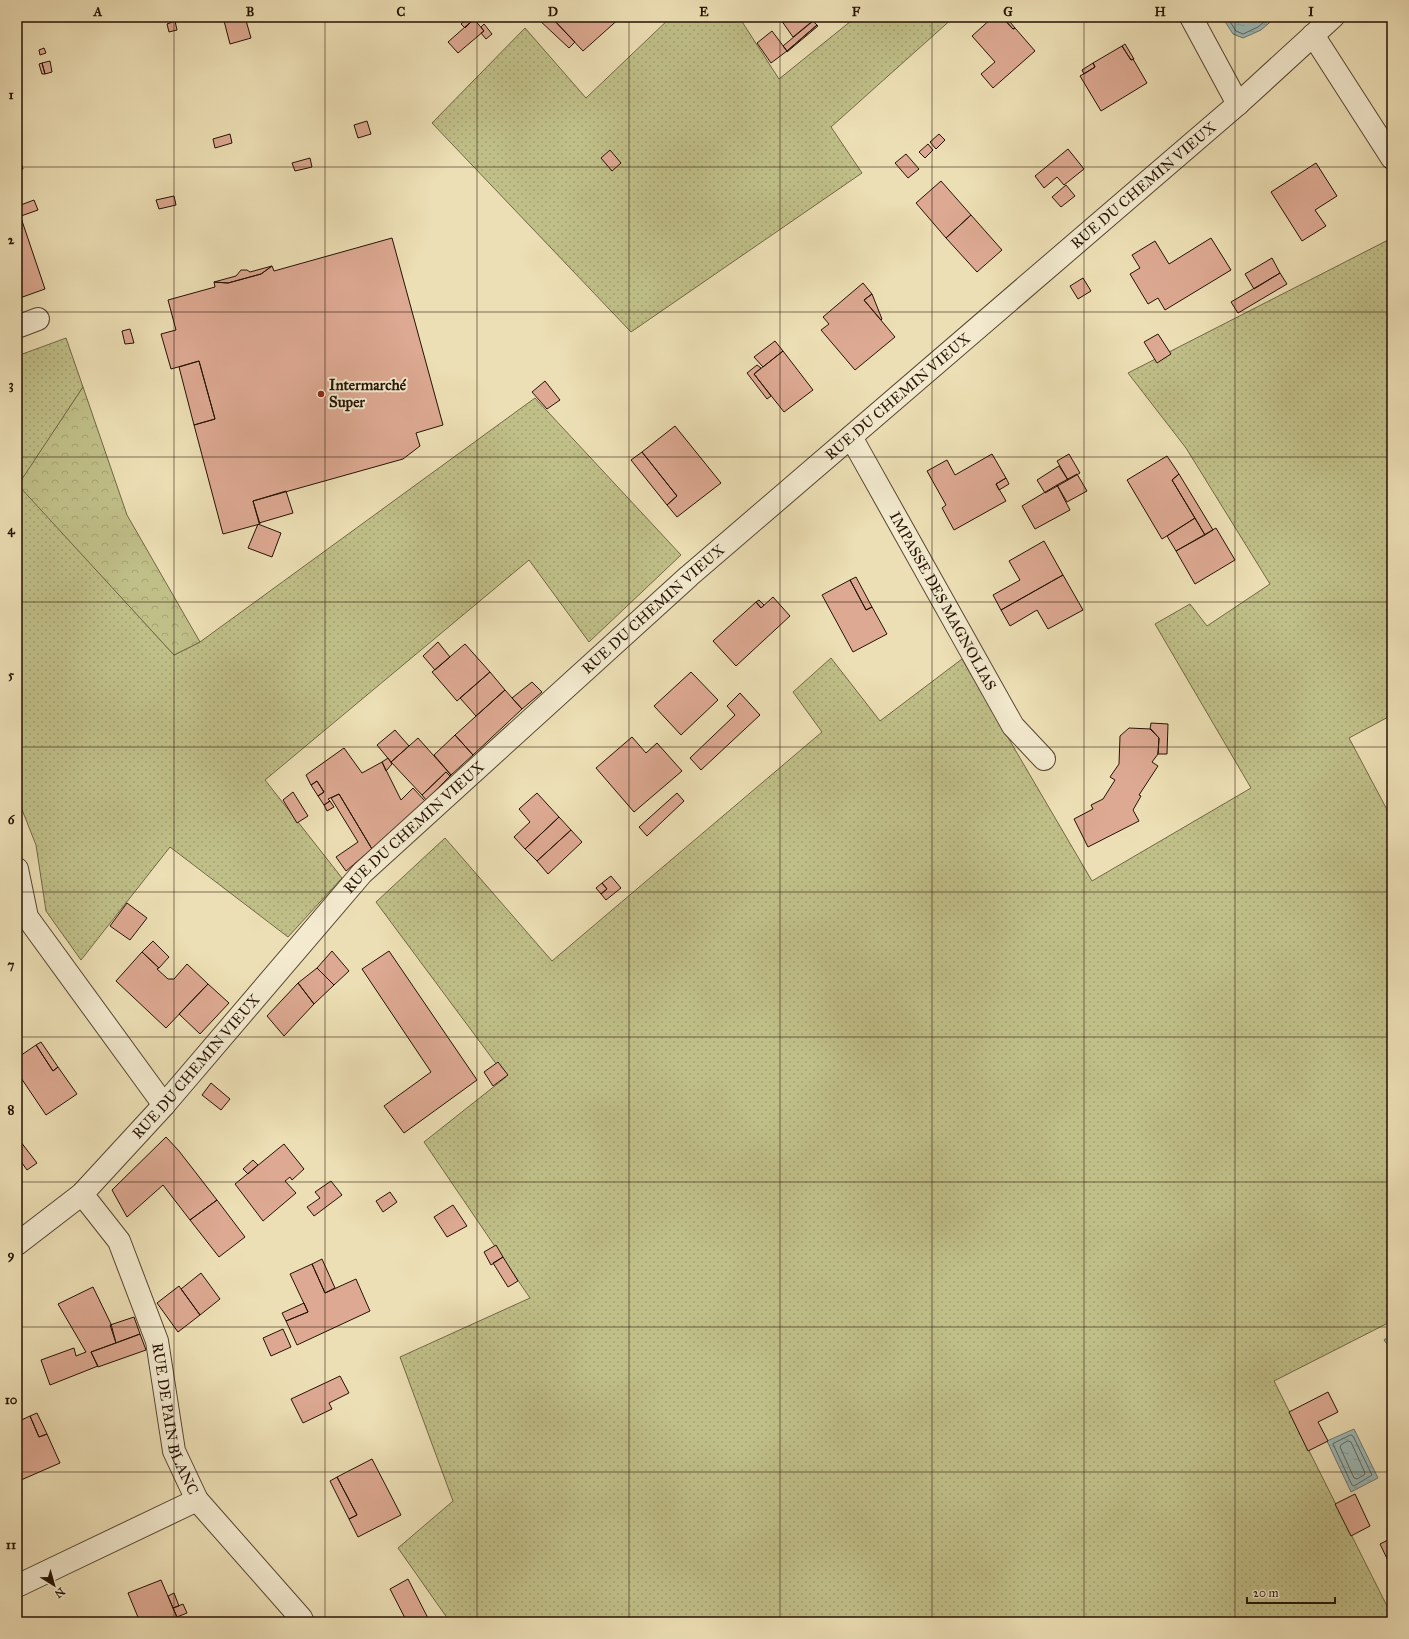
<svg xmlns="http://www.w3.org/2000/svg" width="1409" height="1639" font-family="'IM FELL Great Primer',serif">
<defs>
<pattern id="grass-dots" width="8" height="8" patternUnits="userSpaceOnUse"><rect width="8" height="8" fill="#c0bf88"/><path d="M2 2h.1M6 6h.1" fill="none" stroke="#a5a374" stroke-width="1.8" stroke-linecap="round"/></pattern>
<pattern id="forest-crowns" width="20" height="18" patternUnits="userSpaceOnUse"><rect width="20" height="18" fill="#c0bf88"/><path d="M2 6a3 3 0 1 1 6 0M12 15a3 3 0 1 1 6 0" fill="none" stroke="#a5a374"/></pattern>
<pattern id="water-ripples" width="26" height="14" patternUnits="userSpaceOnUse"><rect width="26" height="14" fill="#9dbab8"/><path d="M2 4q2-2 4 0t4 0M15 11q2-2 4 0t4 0" fill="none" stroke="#879f9d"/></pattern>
</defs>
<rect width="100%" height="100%" fill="#eddfb5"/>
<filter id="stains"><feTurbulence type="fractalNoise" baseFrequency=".005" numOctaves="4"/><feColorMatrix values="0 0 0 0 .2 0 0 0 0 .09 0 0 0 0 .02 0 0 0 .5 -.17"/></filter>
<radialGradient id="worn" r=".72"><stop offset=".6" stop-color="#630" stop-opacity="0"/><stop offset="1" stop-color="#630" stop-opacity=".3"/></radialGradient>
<path fill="url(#grass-dots)" stroke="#726846" d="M671 17H739L779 79 856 17H954L831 127 862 173 631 332 432 123 525 28 586 98Z
M1392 238V715L1349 738 1392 819V1321L1274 1381 1392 1616V1622H450L398 1548 453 1501 400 1357 530 1298 424 1142 506 1077 376 902 445 838 552 961 822 732 793 692 831 658 880 721 962 659 1092 881 1251 788 1155 624 1190 604 1207 626 1270 584 1186 448 1128 373Z
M66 338 83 387 19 485 174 655 200 642 535 398 681 555 589 642 529 560 265 780 342 878 288 937 170 847 81 960 46 911 36 845 17 797V356Z"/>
<path fill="url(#forest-crowns)" stroke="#726846" d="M83 387 127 515 200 642 174 655 18 485Z"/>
<path fill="url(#water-ripples)" stroke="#6d7770" d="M1222 17H1276L1261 30 1243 38 1233 34Z
M1392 1334V1351L1384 1340Z
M1354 1429 1378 1478 1351 1492 1327 1441Z"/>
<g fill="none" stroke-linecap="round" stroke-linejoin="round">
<path stroke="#60665e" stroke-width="1" d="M1227 17 1236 31 1243 34 1258 27 1270 17
M1351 1435 1353 1436 1372 1475 1354 1486 1352 1485 1333 1444Z
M1348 1441 1351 1442 1365 1473 1364 1475 1357 1479 1354 1478 1340 1447 1341 1445Z"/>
</g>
<path fill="#dda992" stroke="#241203" d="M223 17H245L251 38 230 44Z
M469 17H472L474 19 465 28 461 24Z
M551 17 575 42 569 48 537 18Z
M551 17H621L583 51Z
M779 17H814L815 19 793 37Z
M993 17H1002L1013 29 1015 28 1035 51 993 88 981 74 995 62 972 36Z
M1002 17H1006L1015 28 1013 29Z
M474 19 484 31 458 53 448 42Z
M175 21 177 30 169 32 167 24Z
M813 21 817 25 787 51 783 46Z
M484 24 492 34 486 39 481 33 484 31 481 27Z
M817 25 818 26 787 52V51Z
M772 31 787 51 771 63 757 43Z
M1125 44 1134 59 1131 60 1122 46Z
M1122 46 1131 60 1133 59 1147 83 1101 111 1080 76 1095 67 1093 63Z
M44 48 46 53 40 55 39 50Z
M50 61 52 72 45 74 42 63Z
M42 63 45 74H42L39 64Z
M1093 63 1095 67 1084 74 1082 70Z
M367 121 371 134 358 138 354 125Z
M230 134 232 143 215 148 213 139Z
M939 134 945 140 936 149 930 142Z
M928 144 933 150 925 158 919 152Z
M1068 149 1084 169 1064 185 1057 177 1044 188 1035 176Z
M610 150 621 163 612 171 601 158Z
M17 151 23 169 17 171Z
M906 154 919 169 908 178 895 163Z
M310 158 312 167 295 171 292 163Z
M1316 163 1337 196 1315 210 1326 226 1302 241 1271 192Z
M941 181 971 215 946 238 916 203Z
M1066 185 1075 196 1061 207 1052 197Z
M174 196 176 205 159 209 156 200Z
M34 200 38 210 21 216 18 206Z
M17 206 45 289 17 299Z
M971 215 1002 250 977 272 946 238Z
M392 238 443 425 416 433 420 446 403 459 253 501 260 524 223 534 194 425 215 419 199 361 171 369 161 334 176 330 168 300 215 287 214 282 228 283 261 274 272 266 274 271Z
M1211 238 1231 270 1165 310 1158 298 1148 304 1130 274 1140 268 1132 255 1155 241 1169 264Z
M1272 258 1280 273 1254 289 1245 274Z
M272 266 261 274 228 283 214 282 236 276 241 270H247L250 272Z
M1280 273 1287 284 1238 313 1231 302Z
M1083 278 1091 291 1078 299 1070 286Z
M863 283 872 294 864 300 895 337 855 370 821 330 829 324 823 317Z
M872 294 882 319 881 320 864 300Z
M130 329 134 343 125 344 122 331Z
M1158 334 1171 354 1157 363 1144 342Z
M775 341 783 351 763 367 754 357Z
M783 351 813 390 784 412 754 374Z
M199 361 215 419 194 425 179 367Z
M757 365 761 368 754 374 771 396 767 399 747 373Z
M545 381 560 400 547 409 532 392Z
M675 426 721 483 677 517 667 505 677 496 642 452Z
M642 452 677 496 667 505 631 460Z
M992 454 1006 478 996 484 1006 501 954 530 942 508 946 505 927 471 947 460 955 475Z
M1069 454 1080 473 1068 480 1057 461Z
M1167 456 1179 474 1172 480 1195 518 1162 539 1127 480Z
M1059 466 1068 480 1045 493 1037 480Z
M1077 474 1087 491 1067 502 1057 485Z
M1179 474 1213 530 1205 535 1172 480Z
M1006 478 1009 484 999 490 996 484Z
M1057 485 1070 510 1035 529 1022 506Z
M286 491 293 513 259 523 253 501Z
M1195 518 1205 535 1176 551 1167 536Z
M258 524 281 533 272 557 248 548Z
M1216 528 1235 560 1195 584 1176 551Z
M1044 541 1063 575 1001 610 993 595 1020 580 1009 561Z
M1063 575 1083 610 1048 629 1037 610 1010 626 1001 610Z
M856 577 872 607 866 610 850 580Z
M850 580 866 610 872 607 887 634 853 652 822 595Z
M773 597 790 616 736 666 713 641 756 602 761 608Z
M759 600 764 605 761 608 756 602Z
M438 642 450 657 435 670 423 656Z
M465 644 490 672 457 701 432 672Z
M490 672 505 690 476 716 460 698Z
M691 672 718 700 681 735 654 706Z
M532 682 542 692 522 709 512 698Z
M505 690 522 709 473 755 455 735Z
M740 693 760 715 701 770 690 758 735 715 727 706Z
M1151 723 1168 724 1167 754H1158L1159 738 1150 729Z
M1129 728 1151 729 1159 738 1158 754 1152 762 1158 766 1139 795 1141 796 1133 810 1139 821 1088 847 1074 819 1093 809 1091 805 1103 799 1115 780 1110 777 1119 764 1120 736Z
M395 730 409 746 391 762 377 745Z
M455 735 473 755 451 775 434 755Z
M632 737 646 753 657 743 682 771 634 812 596 768Z
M418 738 451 775 450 776 446 772 422 795 391 762Z
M344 748 362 773 382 762 401 800 413 788 425 801 393 832 372 849 339 794 328 799 330 801 324 805 318 796 324 792 317 781 311 785 306 775Z
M388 758 392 764 386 771 382 762Z
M446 772 450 776 426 800 422 795Z
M317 781 324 792 318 796 311 785Z
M293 792 308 816 297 823 283 800Z
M537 793 559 817 525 849 514 837 530 822 519 809Z
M677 793 684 801 647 836 639 827Z
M339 794 372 849 346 871 336 857 358 842 331 798Z
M330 801 334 807 327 811 324 805Z
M559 817 571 830 537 861 525 849Z
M571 830 582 842 548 874 537 861Z
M611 876 621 888 606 900 601 894 607 889 602 883Z
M602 883 607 889 601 894 596 888Z
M127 903 147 918 130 940 110 926Z
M153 941 169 957 159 968 142 952Z
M332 951 349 971 334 985 317 968Z
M389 951 477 1080 404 1133 384 1106 431 1072 362 969Z
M142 952 159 968 157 969 168 979H174L187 964 208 984 166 1028 116 981Z
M317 968 334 985 314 1004 298 983Z
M298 983 314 1004 284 1036 267 1016Z
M208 984 229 1003 200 1034 179 1014Z
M41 1042 58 1067 53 1071 36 1045Z
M36 1045 53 1071 58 1067 77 1094 46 1115 17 1072V1058Z
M498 1062 508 1075 493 1086 484 1072Z
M211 1083 230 1099 221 1110 202 1095Z
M17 1137 37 1163 27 1170 17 1156Z
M166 1137 179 1151 217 1200 190 1220 163 1185 127 1217 112 1190Z
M284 1144 304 1169 292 1180 290 1177 285 1181 296 1193 263 1221 235 1184Z
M253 1160 258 1165 248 1174 243 1169Z
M331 1181 342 1195 314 1216 307 1207 320 1198 315 1192Z
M390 1192 397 1202 383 1212 376 1201Z
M217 1200 245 1237 219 1257 190 1220Z
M453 1205 467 1226 447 1237 434 1217Z
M496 1245 503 1257 491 1265 484 1252Z
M503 1257 518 1281 508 1287 493 1263Z
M322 1259 335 1288 325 1293 312 1264Z
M312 1264 325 1293 356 1279 370 1311 297 1345 286 1321 308 1312 290 1274Z
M201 1273 220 1299 200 1315 181 1289Z
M179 1286 200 1315 178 1332 157 1303Z
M93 1287 111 1324 116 1343 91 1352 98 1366 50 1385 41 1360 74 1348 76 1356 86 1352 58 1304Z
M304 1303 308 1312 286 1321 282 1313Z
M134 1317 140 1334 116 1343 110 1325Z
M283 1329 291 1347 271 1356 263 1338Z
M140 1334 146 1350 98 1367 91 1352Z
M340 1376 349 1393 329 1403 332 1409 303 1423 291 1399Z
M1328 1392 1338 1412 1318 1422 1328 1441 1308 1451 1289 1412Z
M37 1413 47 1434 39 1437 30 1416Z
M30 1416 39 1437 47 1434 60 1463 21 1480 17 1470V1422Z
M372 1459 401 1515 358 1537 349 1519 357 1515 337 1477Z
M337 1477 357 1515 349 1519 330 1481Z
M1355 1494 1370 1526 1351 1536 1335 1504Z
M1392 1538V1569L1380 1544Z
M408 1579 430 1622H407L390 1589Z
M161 1580 179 1622H140L128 1593Z
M174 1593 179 1606 173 1608 168 1596Z
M183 1604 187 1613 177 1617 173 1608Z"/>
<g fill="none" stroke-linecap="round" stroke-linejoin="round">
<g stroke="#564530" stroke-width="24">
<g id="minor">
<path d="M1191 17 1238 104"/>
<path d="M1313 35 1392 158"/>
<path d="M17 327 38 319"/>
<path id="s1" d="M851 437 1013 726 1044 759"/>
<path d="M17 869 27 917 164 1105"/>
<path id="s2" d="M82 1194 119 1241 157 1341 174 1451 197 1500 301 1618 303 1622"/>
<path id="s3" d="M17 1244 82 1194 164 1105 362 873 689 576 1238 104 1333 17"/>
<path d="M17 1586 197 1500"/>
</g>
</g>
<use href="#minor" stroke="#f3eacf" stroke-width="22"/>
</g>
<path fill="none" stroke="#241203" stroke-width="1" stroke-opacity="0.55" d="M174 17V1622M325 17V1622M477 17V1622M629 17V1622M780 17V1622M932 17V1622M1084 17V1622M1235 17V1622M17 167H1392M17 312H1392M17 457H1392M17 602H1392M17 747H1392M17 892H1392M17 1037H1392M17 1182H1392M17 1327H1392M17 1472H1392"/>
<circle fill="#8f2418" stroke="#f3eacf" stroke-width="1.5" cx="321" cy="394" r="4"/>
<g text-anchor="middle" stroke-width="4" stroke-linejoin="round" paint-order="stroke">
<g font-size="15" fill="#241203" stroke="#f3eacf">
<text dy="5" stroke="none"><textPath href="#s3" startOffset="1549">RUE DU CHEMIN VIEUX</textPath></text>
<text dy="5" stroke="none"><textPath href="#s3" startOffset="1225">RUE DU CHEMIN VIEUX</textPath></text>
<text dy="5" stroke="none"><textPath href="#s1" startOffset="188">IMPASSE DES MAGNOLIAS</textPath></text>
<text dy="5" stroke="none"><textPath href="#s3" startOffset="901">RUE DU CHEMIN VIEUX</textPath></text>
<text dy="5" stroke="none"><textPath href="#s3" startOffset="577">RUE DU CHEMIN VIEUX</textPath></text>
<text dy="5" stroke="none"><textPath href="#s3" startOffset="253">RUE DU CHEMIN VIEUX</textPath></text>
<text dy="5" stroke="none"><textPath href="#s2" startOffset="247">RUE DE PAIN BLANC</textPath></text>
</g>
<g font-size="15" font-weight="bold" fill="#241203" stroke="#f3eacf" text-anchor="start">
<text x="329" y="390">Intermarché<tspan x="329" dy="17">Super</tspan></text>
</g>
</g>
<rect width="1409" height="1639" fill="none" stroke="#eddfb5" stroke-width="44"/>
<g transform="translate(54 1585) rotate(143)" stroke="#f3eacf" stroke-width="3" paint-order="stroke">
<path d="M0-3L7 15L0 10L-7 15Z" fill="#241203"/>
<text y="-6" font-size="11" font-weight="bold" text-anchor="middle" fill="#241203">N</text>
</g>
<path d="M1247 1597v6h88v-6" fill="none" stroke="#241203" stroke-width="2"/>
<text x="1253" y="1597" font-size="12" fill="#241203" stroke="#f3eacf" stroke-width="3" paint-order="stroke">20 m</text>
<rect x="22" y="22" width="1365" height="1595" fill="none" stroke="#241203" stroke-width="1.5"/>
<g font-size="13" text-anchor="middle" font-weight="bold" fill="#241203">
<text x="98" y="16">A</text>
<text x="250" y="16">B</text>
<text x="401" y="16">C</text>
<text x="553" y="16">D</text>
<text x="704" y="16">E</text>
<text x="856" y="16">F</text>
<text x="1008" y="16">G</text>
<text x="1160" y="16">H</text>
<text x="1311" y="16">I</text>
<text x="11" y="99">1</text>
<text x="11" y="244">2</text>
<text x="11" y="389">3</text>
<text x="11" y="534">4</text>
<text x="11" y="679">5</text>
<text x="11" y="824">6</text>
<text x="11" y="969">7</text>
<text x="11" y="1114">8</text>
<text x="11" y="1259">9</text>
<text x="11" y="1404">10</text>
<text x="11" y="1549">11</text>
</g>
<rect width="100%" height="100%" filter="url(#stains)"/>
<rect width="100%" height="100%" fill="url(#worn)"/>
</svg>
